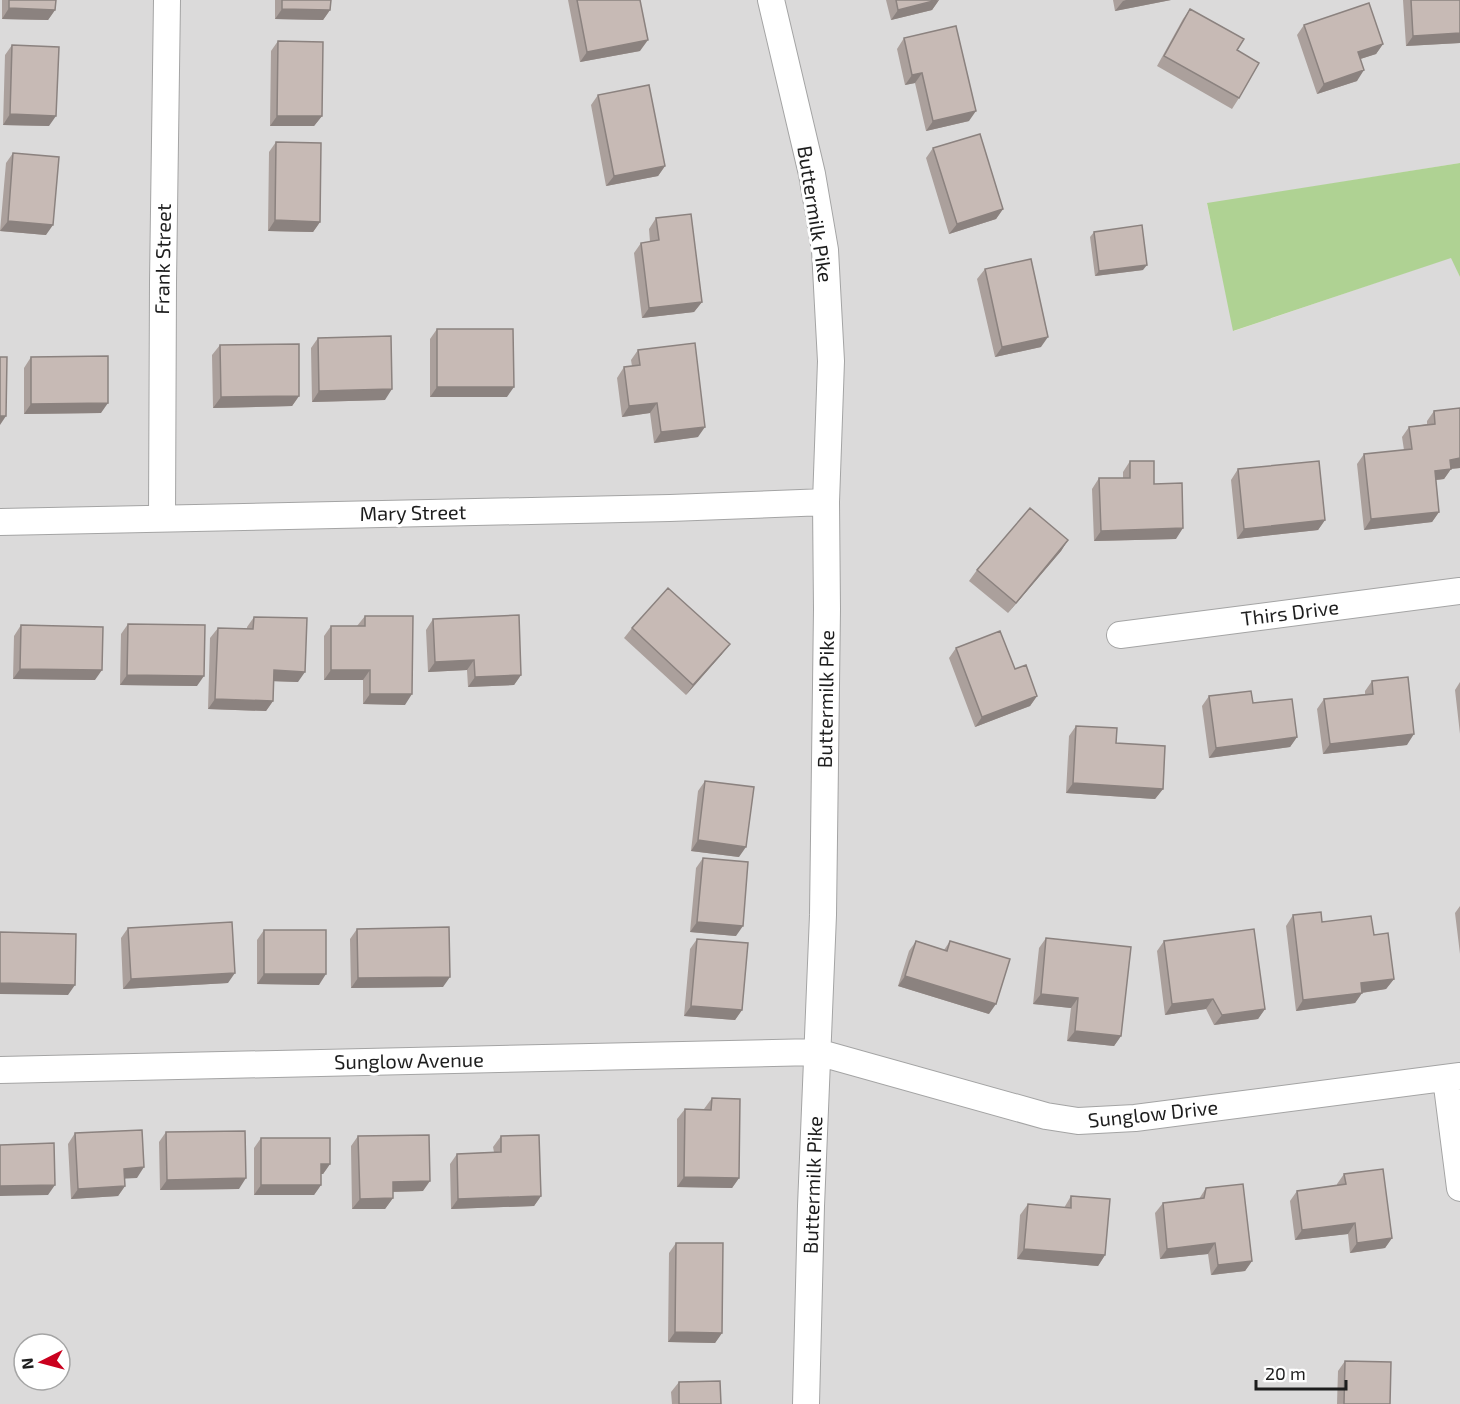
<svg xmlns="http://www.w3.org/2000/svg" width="1460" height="1404" font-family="'Exo 2',sans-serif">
<rect width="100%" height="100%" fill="#efe9e2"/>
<path fill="#dbdada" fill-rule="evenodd" d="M0 0H1460V163L1207 204 1234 331 1452 257 1460 277V1404H0ZM24 1344H60V1380H24Z"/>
<path fill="#afd293" d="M1460 163V277L1451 258 1233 331 1207 203Z"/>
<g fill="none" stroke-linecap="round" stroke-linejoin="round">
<g stroke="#a4a4a4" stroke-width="28">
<path id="minor" d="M771 0 812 174 825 250 831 361 826 502 827 609 823 915 811 1206 806 1404
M162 518 163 282 167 0
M0 522 670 508 826 502
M1120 635 1460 591
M0 1070 817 1052 1046 1116 1078 1121 1135 1118 1460 1076
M1446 1078 1460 1188"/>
</g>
<use href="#minor" stroke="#fff" stroke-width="26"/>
</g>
<path fill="#aba09c" d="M2 0H56L55 10 48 20 2 19Z
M275 0H331L330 10 323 20 275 19Z
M568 0H640V51L580 62Z
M886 0H939L932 10 891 20Z
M1113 0H1171L1115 11Z
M1403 0H1460V43L1406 46Z
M1190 9 1237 50 1239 98 1232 109 1157 66 1183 19Z
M1304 25 1383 44 1376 54 1360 59 1357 81 1317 94 1297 35Z
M904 38 969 121 926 131 915 83 905 85 897 49Z
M278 41 322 116 314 126H270L271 51Z
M12 45 49 126 3 125 5 55Z
M598 95 665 166 658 176 606 186 591 105Z
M276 142 320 222 313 232 268 231 269 152Z
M933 148 1003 209 996 219 949 234 926 158Z
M13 153 46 235 0 231 6 163Z
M656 218 702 302 694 312 642 318 634 253 641 243 650 242 649 229Z
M1094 232 1143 270 1095 276 1090 237Z
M985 269 1041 347 995 357 977 279Z
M437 329 507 397H430V339Z
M318 338 385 400 312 402 311 348Z
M220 345 299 396 292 406 213 408 212 355Z
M638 350 698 437 654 443 650 413 622 417 617 378 624 367 632 366 631 360Z
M31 357 101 413 24 414V368Z
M1460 408V468L1451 469 1444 479 1436 480 1439 512 1432 522 1364 530 1357 464 1364 454 1404 450 1402 437 1409 427 1427 424V421L1434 411Z
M1130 461 1154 484 1176 539 1094 541 1092 489 1099 478H1123V472Z
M1238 469 1325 520 1318 530 1237 539 1231 480Z
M1068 540 1061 551 1008 613 969 581 977 570Z
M365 616 405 705 363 704V680H324V636L331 626H357Z
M254 617 298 682 274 681 273 701 266 711 208 709 210 638 218 628 247 629V627Z
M433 619 521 675 514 685 468 687 467 670 428 672 426 630Z
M128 624 197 686 120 685 121 634Z
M21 625 95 680 13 679 14 636Z
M632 628 722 654 686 695 624 638Z
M956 648 1015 669 1037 696 1030 706 975 727 949 658Z
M1372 681 1407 745 1323 754 1317 709 1324 699 1365 694V691Z
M1460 682V734L1455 690Z
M1209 696 1253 703 1297 737 1290 747 1209 758 1202 706Z
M1076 726 1116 743 1163 789 1155 799 1066 793 1069 736Z
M705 781 739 857 691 851 698 791Z
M703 858 736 936 690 932 696 868Z
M1460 906V954L1455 913Z
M1293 915 1374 935 1394 979 1386 989 1362 993 1355 1003 1296 1011 1286 926Z
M128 928 228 983 123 989 121 938Z
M357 929 443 987 351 988 350 939Z
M264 930 319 985 257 984V940Z
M1046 938 1121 1036 1114 1046 1067 1041 1071 1008 1033 1004 1039 948Z
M697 939 742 1010 735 1020 684 1016 690 949Z
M916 941 944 950 950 941 989 1014 898 986 909 951Z
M1164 941 1265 1009 1258 1019 1214 1025 1206 1009 1165 1015 1157 951Z
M712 1098 739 1178 732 1188 677 1187V1119L685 1109H704Z
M166 1132 239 1189 160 1190 159 1142Z
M75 1133 137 1178H125V1186L118 1196 71 1199 68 1144Z
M358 1136 423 1191 393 1192V1198L385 1209H352L351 1146Z
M501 1136 541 1196 534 1206 451 1209 450 1164 457 1154 494 1152 493 1147Z
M261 1138 330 1164 323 1174H321V1185L314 1195H254V1148Z
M1344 1174 1392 1238 1385 1248 1350 1253 1348 1234 1295 1240 1290 1201 1297 1191 1337 1185V1184Z
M1206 1188 1252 1261 1245 1271 1211 1275 1208 1254 1160 1259 1155 1213 1163 1203 1199 1199Z
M1071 1196 1105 1255 1098 1266 1017 1259 1020 1215 1028 1204 1064 1208Z
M676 1243 722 1333 715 1343 668 1342 669 1253Z
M1345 1361 1390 1404H1337L1338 1371Z
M679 1382 721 1404H672L671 1392Z"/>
<path fill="#8b827f" d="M939 0 932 10 891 20 898 10Z
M1126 0H1171L1115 11 1123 1Z
M9 8 55 10 48 20 2 19Z
M282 9 330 10 323 20 275 19Z
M1460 33V43L1406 46 1413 36Z
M648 40 640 51 580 62 587 52Z
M1383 44 1376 54 1351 62 1358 52Z
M1364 70 1357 81 1317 94 1324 84Z
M922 73 915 83 905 85 912 75Z
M976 111 969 121 926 131 933 121Z
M10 114 56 116 49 126 3 125Z
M277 116H322L314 126H270Z
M665 166 658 176 606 186 614 176Z
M1003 209 996 219 949 234 957 224Z
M275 220 320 222 313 232 268 231Z
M8 221 53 225 46 235 0 231Z
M1147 265 1143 270 1095 276 1099 271Z
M702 302 694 312 642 318 649 308Z
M1048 337 1041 347 995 357 1002 347Z
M437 387H514L507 397H430Z
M392 389 385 400 312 402 319 391Z
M299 396 292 406 213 408 221 397Z
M108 403 101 413 24 414 31 404Z
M657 403 650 413 622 417 629 406Z
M0 416H6L0 425Z
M705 427 698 437 654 443 661 432Z
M1460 458V468L1449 469H1451L1444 479 1427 481 1435 471 1450 460Z
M1439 512 1432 522 1364 530 1371 519Z
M1325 520 1318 530 1237 539 1244 529Z
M1183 528 1176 539 1094 541 1101 531Z
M1068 540 1061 551 1008 613 1016 603Z
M730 644 722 654 686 695 693 685Z
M474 660 467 670 428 672 435 662Z
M20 669 102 670 95 680 13 679Z
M274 670 305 672 298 682 267 681Z
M331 670H370L363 680H324Z
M127 675 204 676 197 686 120 685Z
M521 675 514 685 468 687 475 677Z
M370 694H412L405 705 363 704Z
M1037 696 1030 706 975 727 982 717Z
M215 699 273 701 266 711 208 709Z
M1414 734 1407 745 1323 754 1330 744Z
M1297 737 1290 747 1209 758 1216 748Z
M1073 783 1163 789 1155 799 1066 793Z
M698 840 746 847 739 857 691 851Z
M697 922 743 926 736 936 690 932Z
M235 973 228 983 123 989 131 979Z
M264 974H326L319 985 257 984Z
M905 976 996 1004 989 1014 898 986Z
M450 977 443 987 351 988 358 978Z
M1394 979 1386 989 1354 994 1361 983Z
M0 983 75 985 68 995 0 994Z
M1362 993 1355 1003 1296 1011 1303 1000Z
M1041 994 1078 998 1071 1008 1033 1004Z
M1213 999 1206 1009 1165 1015 1172 1004Z
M691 1006 742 1010 735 1020 684 1016Z
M1265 1009 1258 1019 1214 1025 1222 1015Z
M1075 1031 1121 1036 1114 1046 1067 1041Z
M321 1164H330L323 1174H314Z
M144 1167 137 1178 117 1179 124 1169Z
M684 1177 739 1178 732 1188 677 1187Z
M246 1178 239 1189 160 1190 167 1180Z
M430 1181 423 1191 386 1192 393 1182Z
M55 1185 48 1195 0 1196V1186Z
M261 1185H321L314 1195H254Z
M125 1186 118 1196 71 1199 78 1189Z
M541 1196 534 1206 451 1209 458 1199Z
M393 1198 385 1209H352L360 1199Z
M1355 1223 1348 1234 1295 1240 1302 1230Z
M1392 1238 1385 1248 1350 1253 1357 1243Z
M1215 1243 1208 1254 1160 1259 1167 1249Z
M1024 1249 1105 1255 1098 1266 1017 1259Z
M1252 1261 1245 1271 1211 1275 1218 1265Z
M675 1332 722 1333 715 1343 668 1342Z"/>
<path fill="#c7bab5" stroke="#8b827f" stroke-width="1.5" d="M9 0H56L55 10 9 8Z
M282 0H331L330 10 282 9Z
M577 0H640L648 40 587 52Z
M896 0H937L898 10Z
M1411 0H1460V33L1413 36Z
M1369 3 1383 44 1358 52 1364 70 1324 84 1304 25Z
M1190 9 1244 39 1237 50 1259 63 1239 98 1164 56Z
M956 26 976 111 933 121 922 73 912 75 904 38Z
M278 41 323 42 322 116H277Z
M12 45 59 47 56 116 10 114Z
M649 85 665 166 614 176 598 95Z
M980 134 1003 209 957 224 933 148Z
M276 142 321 143 320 222 275 220Z
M13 153 59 157 53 225 8 221Z
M691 214 702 302 649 308 641 243 659 240 656 218Z
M1142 225 1147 265 1099 271 1094 232Z
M1031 259 1048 337 1002 347 985 269Z
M437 329H513L514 387H437Z
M391 336 392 389 319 391 318 338Z
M695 343 705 427 661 432 657 403 629 406 624 367 640 365 638 350Z
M299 344V396L221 397 220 345Z
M108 356V403L31 404V357Z
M0 357H7L6 416H0Z
M1460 408V458L1450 460 1451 469 1435 471 1439 512 1371 519 1364 454 1412 449 1409 427 1435 424 1434 411Z
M1130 461H1154V484L1182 483 1183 528 1101 531 1099 478H1130Z
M1319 461 1325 520 1244 529 1238 469Z
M1030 508 1068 540 1016 603 977 570Z
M668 588 730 644 693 685 632 628Z
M519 615 521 675 475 677 474 660 435 662 433 619Z
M365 616H413L412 694H370V670H331V626H365Z
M254 617 307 618 305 672 274 670 273 701 215 699 218 628 253 629Z
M128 624 205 625 204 676 127 675Z
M21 625 103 627 102 670 20 669Z
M1000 631 1015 669 1026 665 1037 696 982 717 956 648Z
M1408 677 1414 734 1330 744 1324 699 1373 694 1372 681Z
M1251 691 1253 703 1292 699 1297 737 1216 748 1209 696Z
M1076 726 1117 728 1116 743 1165 746 1163 789 1073 783Z
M705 781 754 787 746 847 698 840Z
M703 858 748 862 743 926 697 922Z
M1321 912 1322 922 1371 916 1374 935 1388 933 1394 979 1361 983 1362 993 1303 1000 1293 915Z
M232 922 235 973 131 979 128 928Z
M449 927 450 977 358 978 357 929Z
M1254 929 1265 1009 1222 1015 1213 999 1172 1004 1164 941Z
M264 930H326V974H264Z
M0 932 76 934 75 985 0 983Z
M1046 938 1131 947 1121 1036 1075 1031 1078 998 1041 994Z
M697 939 748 943 742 1010 691 1006Z
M916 941 947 951 950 941 1010 959 996 1004 905 976Z
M712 1098 740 1099 739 1178 684 1177 685 1109 711 1110Z
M142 1130 144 1167 124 1169 125 1186 78 1189 75 1133Z
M245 1131 246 1178 167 1180 166 1132Z
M429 1135 430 1181 393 1182V1198L360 1199 358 1136Z
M539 1135 541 1196 458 1199 457 1154 501 1152V1136Z
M261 1138H330V1164H321V1185H261Z
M54 1143 55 1185 0 1186V1145Z
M1383 1169 1392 1238 1357 1243 1355 1223 1302 1230 1297 1191 1346 1184 1344 1174Z
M1243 1184 1252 1261 1218 1265 1215 1243 1167 1249 1163 1203 1204 1198 1206 1188Z
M1071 1196 1110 1199 1105 1255 1024 1249 1028 1204 1071 1208Z
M676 1243H723L722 1333 675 1332Z
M1345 1361 1391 1362 1390 1404H1344Z
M720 1381 721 1404H679V1382Z"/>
<g text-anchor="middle" stroke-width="6" stroke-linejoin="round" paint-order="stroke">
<g font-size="20" fill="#1d1d1d" stroke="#fff">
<text transform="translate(815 214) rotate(81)" y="7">Buttermilk Pike</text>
<text transform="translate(163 259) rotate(-89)" y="7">Frank Street</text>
<text transform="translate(413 513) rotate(-1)" y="7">Mary Street</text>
<text transform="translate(1290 613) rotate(-7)" y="7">Thirs Drive</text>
<text transform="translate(826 699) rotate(-89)" y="7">Buttermilk Pike</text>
<text transform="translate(409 1061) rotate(-1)" y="7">Sunglow Avenue</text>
<text transform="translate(1153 1114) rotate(-6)" y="7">Sunglow Drive</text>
<text transform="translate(813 1185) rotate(-88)" y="7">Buttermilk Pike</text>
</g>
</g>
<g transform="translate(42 1362) rotate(264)"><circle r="28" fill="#ffffff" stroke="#a5a5a5" stroke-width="1.5"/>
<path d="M0-4.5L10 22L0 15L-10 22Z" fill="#ca001e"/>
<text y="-9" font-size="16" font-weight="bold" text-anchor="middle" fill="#1d1d1d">N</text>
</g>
<path d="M1256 1380v9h90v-9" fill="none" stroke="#1d1d1d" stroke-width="3"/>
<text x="1265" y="1380" font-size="18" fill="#1d1d1d" stroke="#ffffff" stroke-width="4.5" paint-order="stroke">20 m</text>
</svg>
